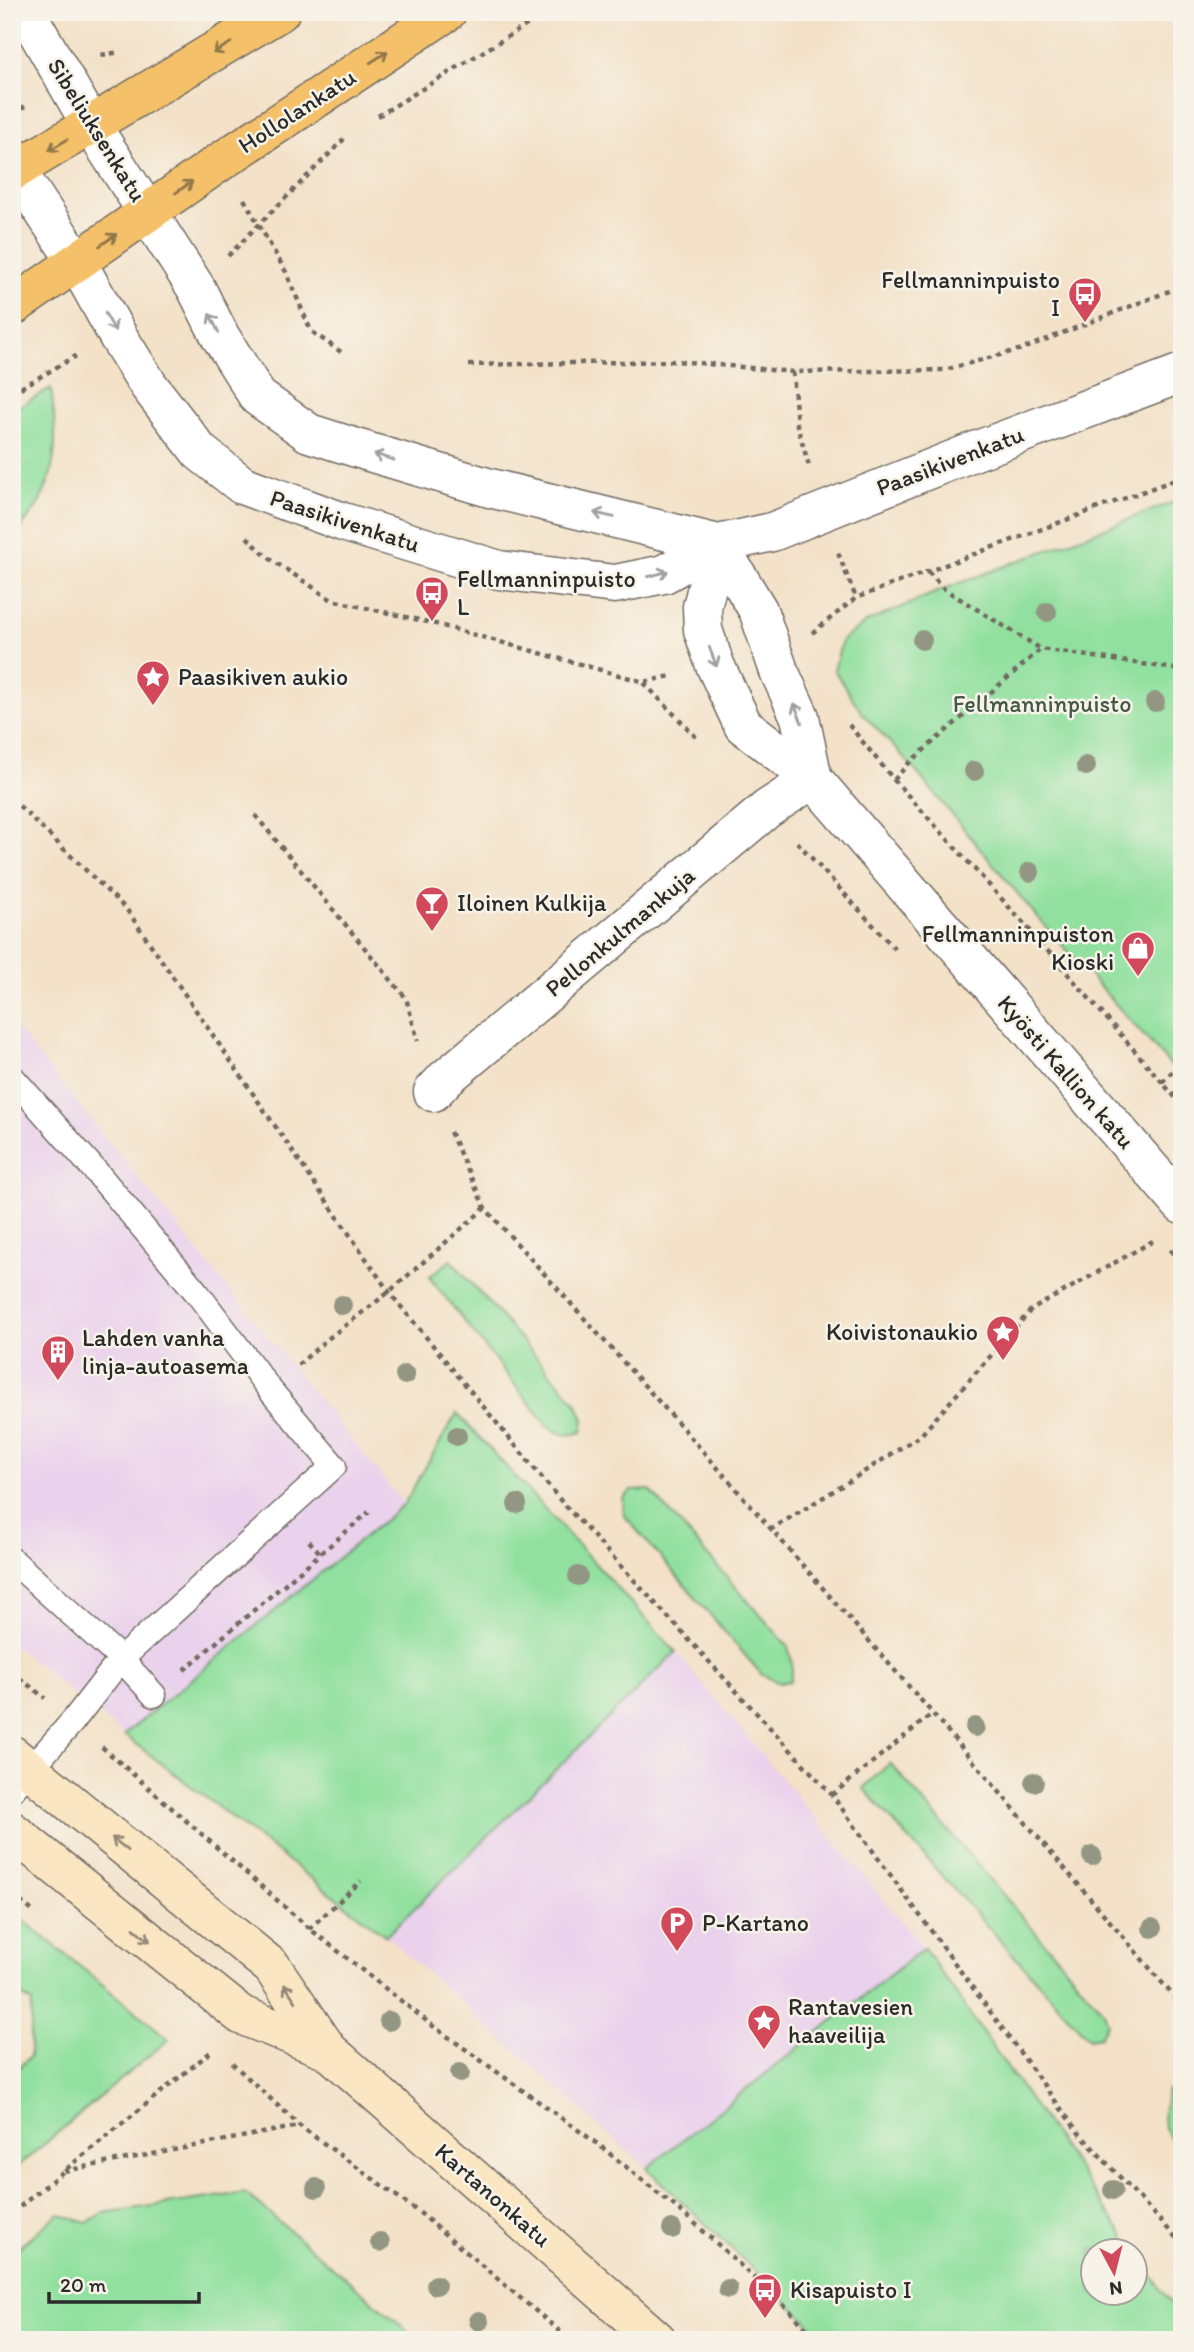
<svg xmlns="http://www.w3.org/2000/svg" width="1194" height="2352" font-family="Itim,sans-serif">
<rect width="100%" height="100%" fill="#f7f3e8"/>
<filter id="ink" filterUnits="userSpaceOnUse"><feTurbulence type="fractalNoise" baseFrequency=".0143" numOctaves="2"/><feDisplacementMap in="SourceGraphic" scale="14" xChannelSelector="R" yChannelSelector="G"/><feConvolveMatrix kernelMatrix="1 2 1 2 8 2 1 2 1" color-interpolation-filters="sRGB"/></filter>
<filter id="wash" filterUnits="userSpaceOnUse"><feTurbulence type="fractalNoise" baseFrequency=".00686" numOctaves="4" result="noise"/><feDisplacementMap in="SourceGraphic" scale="28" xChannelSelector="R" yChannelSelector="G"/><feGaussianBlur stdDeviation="1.57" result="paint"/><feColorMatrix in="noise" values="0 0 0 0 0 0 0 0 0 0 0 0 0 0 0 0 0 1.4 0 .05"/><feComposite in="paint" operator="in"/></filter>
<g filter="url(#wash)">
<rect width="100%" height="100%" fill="#f3e1c8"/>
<path fill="#ead1ec" d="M12 1023 404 1504 124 1735 12 1644Z
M676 1652 924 1948 647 2168 386 1936Z"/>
<path fill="#91e09f" stroke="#5e8665" stroke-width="2" d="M51 388C56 427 60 464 40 501 34 512 25 522 18 532L12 535V411Z
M1182 499V1078L1038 918 909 763 862 713 834 670 842 640 867 622 944 589Z
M451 1260 575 1401 584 1419 582 1432C567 1437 559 1435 547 1425L429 1277Z
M457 1413 676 1652 386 1936 124 1735 404 1504Z
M650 1490 787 1645C792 1658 794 1668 790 1681L779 1683 762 1675 624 1515 623 1499 631 1491Z
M890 1763 1103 2011 1107 2024 1100 2037 1089 2039 863 1788Z
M12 1911 169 2039 12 2171V2075L30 2056 32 2002 12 1991Z
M924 1948 1134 2250H1092V2292H1134V2251L1182 2319V2340H827L647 2168Z
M1167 2091 1182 2107V2153C1161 2129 1160 2122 1167 2091Z
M245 2193 419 2340H12V2253L58 2214 87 2223 102 2213Z"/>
</g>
<g filter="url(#ink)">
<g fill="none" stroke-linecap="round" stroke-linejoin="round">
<g stroke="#716b62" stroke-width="27">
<path id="lane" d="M12 1077 99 1175 198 1294 270 1390 334 1466 121 1659 73 1721 12 1790
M12 1560 121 1659 154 1695"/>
</g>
<g stroke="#716b62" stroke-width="41">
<path id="street" d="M26 12 91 125 196 288 220 336 258 397 309 433 369 452 490 488 718 544
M12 164 77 262 119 338 149 386 200 452 242 485 343 522 499 570 615 584 664 574 718 544 772 532 970 453 1182 373
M718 544 702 607 703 630 715 665 743 725 813 779 1182 1205
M718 544 758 610 779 671 800 717 813 779
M433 1092 446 1078 767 809 813 779"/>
</g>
<g stroke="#716b62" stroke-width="41">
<path id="secondary" d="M12 1755 272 1967 328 2050 657 2340
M12 1831 241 2015 328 2050"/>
</g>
<g stroke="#716b62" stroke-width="41">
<path id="primary" d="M12 172 280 12
M12 307 220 162 447 12"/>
</g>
<path stroke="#716b62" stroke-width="4.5" stroke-dasharray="5 5" stroke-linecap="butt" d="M1090 19 1105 12
M101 55 120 52
M12 114 27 105
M378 116 548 12
M244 199 286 272 311 331 341 352
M228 256 347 136
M469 365 677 361 793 372 944 370 1022 349 1182 286
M793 372 797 425 810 469
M12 393 76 356
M247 537 266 556 332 600 432 623 644 682 671 676
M838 553 856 598
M928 572 944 589 1041 649 1182 670
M812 633 856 598 1182 477
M644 683 696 737
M849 725 894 780 1027 927 1182 1105
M894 780 909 763 1041 649
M12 799 127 910 389 1292 561 1501 832 1795 1078 2132 1182 2244
M255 815 406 998 418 1041
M797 842 895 949
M1162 1082 1182 1062
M450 1132 485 1208 680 1425 933 1714 1182 2006
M1170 1250 1182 1263
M298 1365 325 1341 389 1292 485 1208
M770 1530 845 1484 921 1435 1031 1310 1153 1241
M309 1541 321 1554
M184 1670 369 1512
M12 1672 45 1698
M102 1747 310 1929 433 2026 599 2145 688 2217 788 2309 817 2340
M832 1795 932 1714
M12 1895 34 1912
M309 1929 361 1881
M232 2063 300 2126 420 2213 570 2340
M64 2171 299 2126
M12 2213 213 2050"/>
<use href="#lane" stroke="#fff" stroke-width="24"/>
<use href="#street" stroke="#fff" stroke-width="38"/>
<use href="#secondary" stroke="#fbe6c3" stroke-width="38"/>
<use href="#primary" stroke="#f4c16a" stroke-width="38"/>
</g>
<g fill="#939682">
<circle cx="1047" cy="612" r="10"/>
<circle cx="922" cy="640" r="10"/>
<circle cx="1155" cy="702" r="10"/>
<circle cx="1086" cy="766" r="10"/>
<circle cx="974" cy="771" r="10"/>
<circle cx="1030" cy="872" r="10"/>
<circle cx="342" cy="1305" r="10"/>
<circle cx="405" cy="1375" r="10"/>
<circle cx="457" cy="1436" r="10"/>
<circle cx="517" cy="1504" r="10"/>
<circle cx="578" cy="1576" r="10"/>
<circle cx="975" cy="1727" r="10"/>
<circle cx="1034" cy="1782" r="10"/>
<circle cx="1092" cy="1856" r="10"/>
<circle cx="1152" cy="1928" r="10"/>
<circle cx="389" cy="2021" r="10"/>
<circle cx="460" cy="2073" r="10"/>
<circle cx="316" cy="2188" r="10"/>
<circle cx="1113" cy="2190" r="10"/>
<circle cx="672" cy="2229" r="10"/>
<circle cx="380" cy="2242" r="10"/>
<circle cx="436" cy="2285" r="10"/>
<circle cx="728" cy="2289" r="10"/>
<circle cx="479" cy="2321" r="10"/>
</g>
<defs><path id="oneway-shaft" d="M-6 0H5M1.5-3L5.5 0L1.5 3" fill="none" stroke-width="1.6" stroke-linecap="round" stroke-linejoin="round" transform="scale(1.75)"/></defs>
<g stroke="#90764a">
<use href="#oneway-shaft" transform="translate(222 48) rotate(149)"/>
<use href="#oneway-shaft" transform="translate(379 57) rotate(-33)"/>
<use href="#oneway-shaft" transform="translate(58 145) rotate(149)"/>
<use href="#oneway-shaft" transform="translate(184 187) rotate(-35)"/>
<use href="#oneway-shaft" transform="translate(108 240) rotate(-35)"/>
</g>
<g stroke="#a0a0a0">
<use href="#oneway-shaft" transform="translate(110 322) rotate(61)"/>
<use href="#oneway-shaft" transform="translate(214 323) rotate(-117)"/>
<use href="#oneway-shaft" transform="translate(384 457) rotate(-163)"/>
<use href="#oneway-shaft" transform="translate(604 515) rotate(-167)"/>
<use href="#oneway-shaft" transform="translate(658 574) rotate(-16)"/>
<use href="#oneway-shaft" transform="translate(713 657) rotate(69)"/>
<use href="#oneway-shaft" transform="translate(798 713) rotate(-111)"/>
</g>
<g stroke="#938877">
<use href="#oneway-shaft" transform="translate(120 1844) rotate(-141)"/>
<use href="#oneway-shaft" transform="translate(142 1935) rotate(39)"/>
<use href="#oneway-shaft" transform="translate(290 1993) rotate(-124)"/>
</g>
</g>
<defs>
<g id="bus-pin" transform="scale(1.75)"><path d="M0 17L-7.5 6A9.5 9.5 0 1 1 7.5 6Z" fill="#d1495b" stroke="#f7f3e8"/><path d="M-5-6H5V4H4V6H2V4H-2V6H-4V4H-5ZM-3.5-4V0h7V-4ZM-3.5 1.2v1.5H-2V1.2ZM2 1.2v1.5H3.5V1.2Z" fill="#fff"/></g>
<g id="sight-pin" transform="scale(1.75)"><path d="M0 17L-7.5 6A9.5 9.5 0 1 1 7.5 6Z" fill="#d1495b" stroke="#f7f3e8"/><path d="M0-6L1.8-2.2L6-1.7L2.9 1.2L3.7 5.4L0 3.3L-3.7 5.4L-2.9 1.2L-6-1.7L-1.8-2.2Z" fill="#fff"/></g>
<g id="bar-pin" transform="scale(1.75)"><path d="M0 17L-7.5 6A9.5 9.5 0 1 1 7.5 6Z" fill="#d1495b" stroke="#f7f3e8"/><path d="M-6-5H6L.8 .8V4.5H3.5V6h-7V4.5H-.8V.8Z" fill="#fff"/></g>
<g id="shop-pin" transform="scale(1.75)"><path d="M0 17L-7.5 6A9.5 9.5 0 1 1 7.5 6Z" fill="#d1495b" stroke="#f7f3e8"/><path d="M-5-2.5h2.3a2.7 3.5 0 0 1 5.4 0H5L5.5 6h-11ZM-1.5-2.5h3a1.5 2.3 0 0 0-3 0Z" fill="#fff"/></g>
<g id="building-pin" transform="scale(1.75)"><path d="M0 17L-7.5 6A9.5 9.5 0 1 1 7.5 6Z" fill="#d1495b" stroke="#f7f3e8"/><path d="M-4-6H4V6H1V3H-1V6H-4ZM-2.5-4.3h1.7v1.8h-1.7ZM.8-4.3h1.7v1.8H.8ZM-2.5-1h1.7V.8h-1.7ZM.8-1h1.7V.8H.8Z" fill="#fff"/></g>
<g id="parking-pin" transform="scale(1.75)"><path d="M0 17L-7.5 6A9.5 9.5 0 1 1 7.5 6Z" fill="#d1495b" stroke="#f7f3e8"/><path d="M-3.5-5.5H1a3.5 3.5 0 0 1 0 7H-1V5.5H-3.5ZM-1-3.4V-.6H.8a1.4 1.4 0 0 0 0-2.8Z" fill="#fff"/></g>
</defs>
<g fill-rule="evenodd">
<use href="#bus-pin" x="1085" y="294"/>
<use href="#bus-pin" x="432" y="593"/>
<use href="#sight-pin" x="153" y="677"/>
<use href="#bar-pin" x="432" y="903"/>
<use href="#shop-pin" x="1138" y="948"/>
<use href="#sight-pin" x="1003" y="1332"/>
<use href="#building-pin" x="58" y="1352"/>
<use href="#parking-pin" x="677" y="1923"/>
<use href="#sight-pin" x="764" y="2021"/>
<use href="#bus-pin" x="765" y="2290"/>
</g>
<g text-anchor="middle" stroke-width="5" stroke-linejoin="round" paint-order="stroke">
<g font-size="24" fill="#2b2b2b" stroke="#f7f3e8">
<text transform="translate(297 111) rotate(-33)" y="8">Hollolankatu</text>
<text transform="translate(97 130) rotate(58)" y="8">Sibeliuksenkatu</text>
<text transform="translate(950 461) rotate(-21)" y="8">Paasikivenkatu</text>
<text transform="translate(345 521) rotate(18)" y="8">Paasikivenkatu</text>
<text transform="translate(620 932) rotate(-40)" y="8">Pellonkulmankuja</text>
<text transform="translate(1066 1072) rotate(49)" y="8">Kyösti Kallion katu</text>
<text transform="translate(493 2195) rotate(41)" y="8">Kartanonkatu</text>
</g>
<g font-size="24" fill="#2b2b2b" stroke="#f7f3e8" text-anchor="start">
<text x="1060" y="288" text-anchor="end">Fellmanninpuisto<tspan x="1060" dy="28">I</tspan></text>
<text x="457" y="587">Fellmanninpuisto<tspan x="457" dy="28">L</tspan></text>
<text x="178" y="685">Paasikiven aukio</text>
<text x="457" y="911">Iloinen Kulkija</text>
<text x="1114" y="942" text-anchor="end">Fellmanninpuiston<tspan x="1114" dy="28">Kioski</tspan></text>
<text x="978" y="1340" text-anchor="end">Koivistonaukio</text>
<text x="82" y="1346">Lahden vanha<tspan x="82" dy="28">linja-autoasema</tspan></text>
<text x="702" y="1931">P-Kartano</text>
<text x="788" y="2015">Rantavesien<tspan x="788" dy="28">haaveilija</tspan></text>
<text x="790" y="2298">Kisapuisto I</text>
</g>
<g font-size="24" fill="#445848" stroke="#f7f3e8">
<text x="1042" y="712">Fellmanninpuisto</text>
</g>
</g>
<rect width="1194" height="2352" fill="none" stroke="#f7f3e8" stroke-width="42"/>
<g transform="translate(1114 2272) rotate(173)"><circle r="33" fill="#f7f3e8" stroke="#a5a39c" stroke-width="2"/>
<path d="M0-5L12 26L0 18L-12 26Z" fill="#d1495b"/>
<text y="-10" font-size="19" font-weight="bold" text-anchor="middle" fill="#2b2b2b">N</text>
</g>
<path d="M49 2292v10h150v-10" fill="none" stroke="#2b2b2b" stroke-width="3.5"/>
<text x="60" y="2292" font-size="21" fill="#2b2b2b" stroke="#f7f3e8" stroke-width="5" paint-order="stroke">20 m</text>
</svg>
